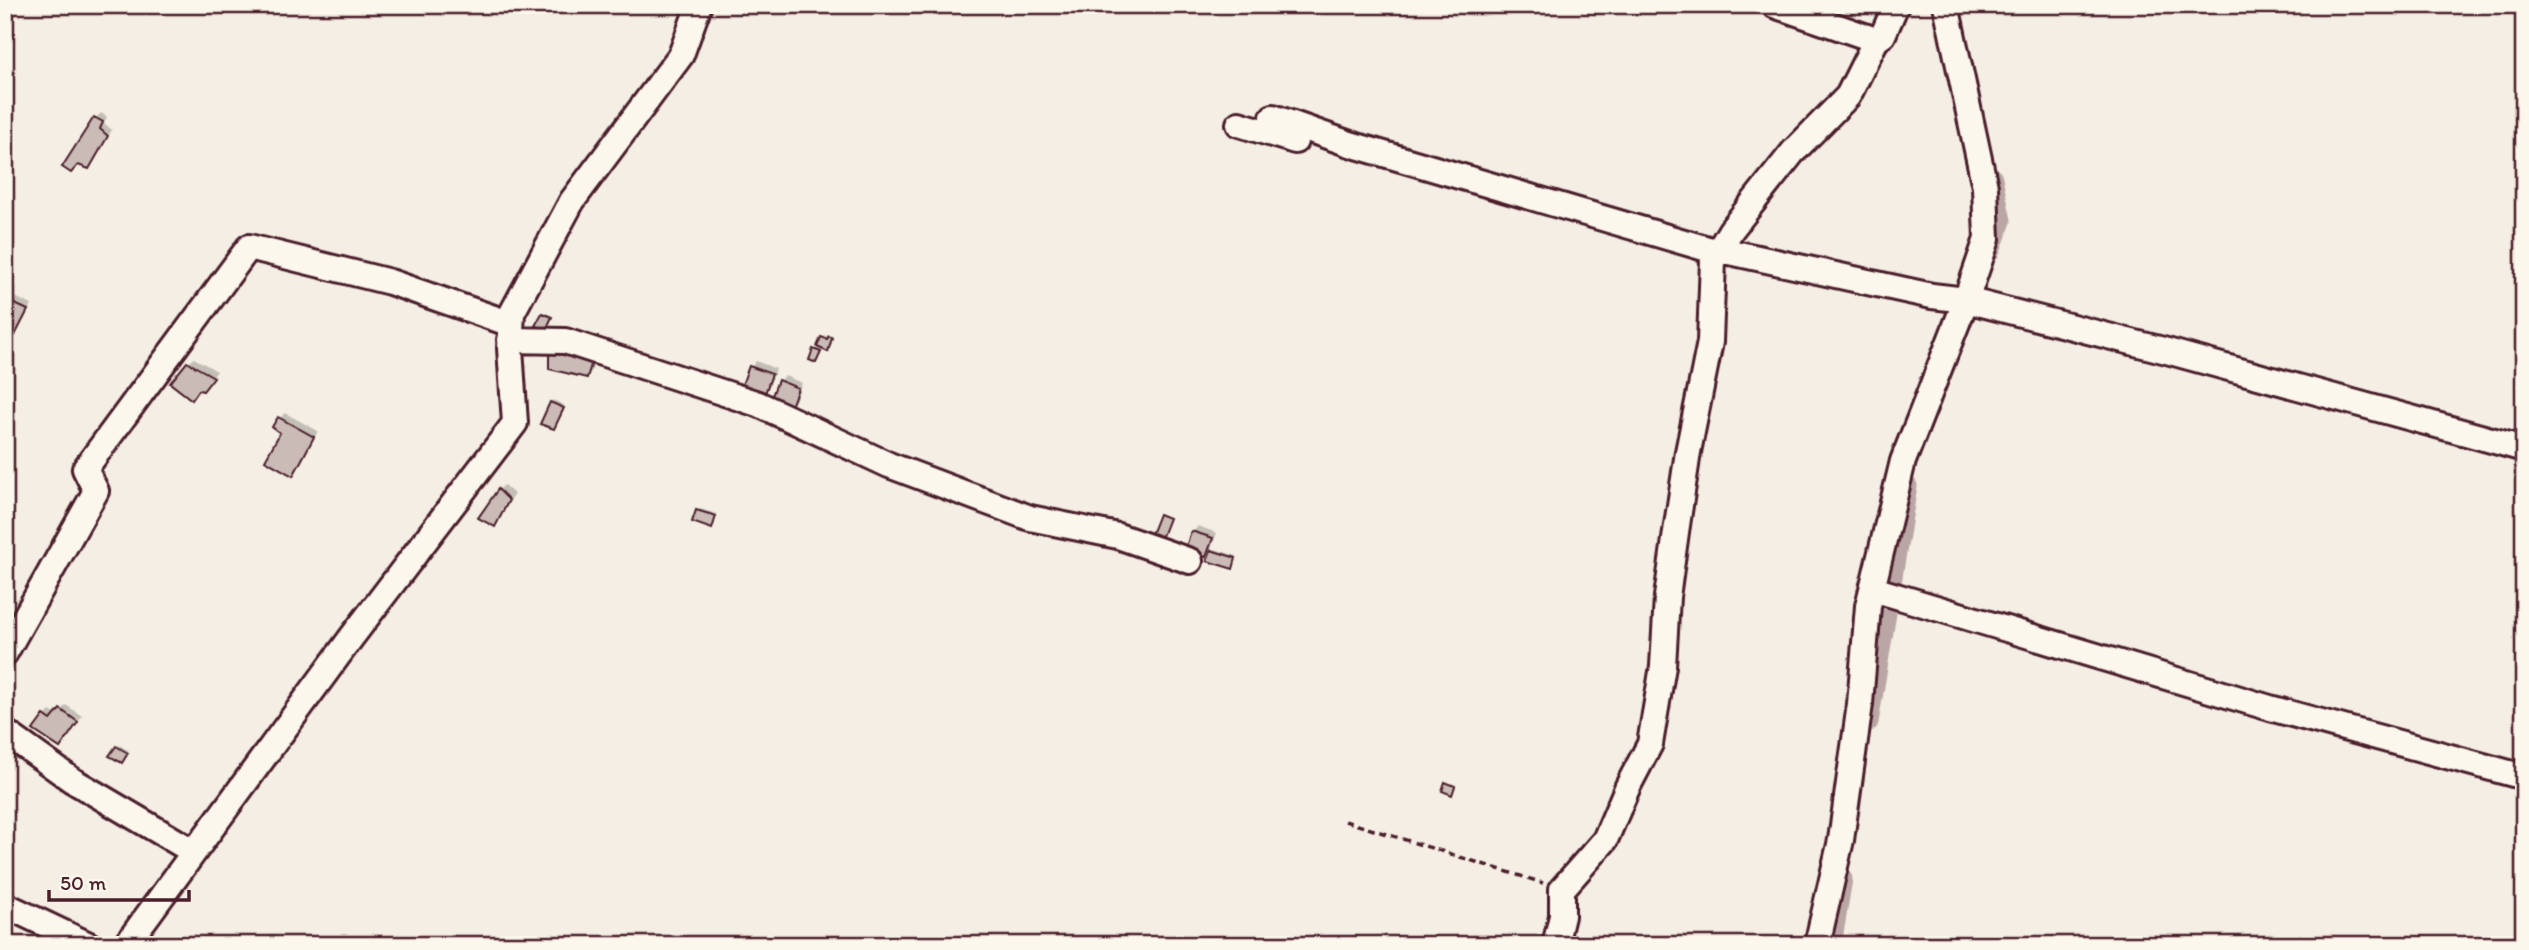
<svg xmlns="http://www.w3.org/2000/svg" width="2529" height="950" font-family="Itim,sans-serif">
<rect width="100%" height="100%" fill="#f4eee4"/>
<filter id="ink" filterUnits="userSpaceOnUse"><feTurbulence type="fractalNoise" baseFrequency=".0143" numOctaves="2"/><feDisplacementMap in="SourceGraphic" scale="14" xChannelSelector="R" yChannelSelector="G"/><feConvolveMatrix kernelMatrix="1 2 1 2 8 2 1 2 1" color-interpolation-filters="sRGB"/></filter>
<g filter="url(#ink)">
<path fill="#0003" d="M101 113 107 117 104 123 112 130 88 167 96 118Z
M13 296 32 305 5 354 8 301Z
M825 335 830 337 833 335 829 348 827 350 823 348 818 359 815 350 818 348Z
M597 353 592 371 586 376 551 368Z
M194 358 217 371 208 384 189 363Z
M756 361 776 369 767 391 762 397 751 367Z
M785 376 802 383 795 401 790 407 780 381Z
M553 400 564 405 556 425 551 403Z
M285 413 318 431 298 469 293 474 280 418Z
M504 485 514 494 500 519 495 525 499 490Z
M700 509 717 514 711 527 698 511Z
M1198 526 1217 533 1211 549 1205 555 1193 532Z
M1215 549 1237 556 1234 565 1232 567 1213 551Z
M5 614 16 620 5 634Z
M66 705 82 716 65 740 45 716 50 711 57 715Z
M119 745 129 751 124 759 117 747Z"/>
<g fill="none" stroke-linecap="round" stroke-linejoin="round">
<path stroke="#baa7a5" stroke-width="19" d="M1990 253 2002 221 1993 178
M1869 722 1908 486
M1832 945 1843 879"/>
</g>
<path fill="#cabbb6" stroke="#4a1f2b" stroke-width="2" d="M94 117 103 122 100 129 108 136 89 169 78 165 71 173 62 167Z
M6 300 28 310 5 355V302Z
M542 313 552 317 546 330 535 326Z
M829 336 832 338 828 352 817 347 821 337 827 339Z
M549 347 593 358 587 378 549 369Z
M813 349 821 352 816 363 809 360Z
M187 362 214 377 203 391 199 390 192 400 170 383Z
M749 366 772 374 763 399 740 390Z
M778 380 798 388 790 409 770 401Z
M550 402 564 408 554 429 540 424Z
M278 417 314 437 293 476 265 460 280 433 272 427Z
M498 489 509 500 495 527 478 518Z
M696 510 716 516 712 529 692 522Z
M1159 514 1169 518 1160 541 1150 537Z
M1191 531 1213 538 1206 557 1185 550Z
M1211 550 1236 558 1233 569 1207 561Z
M60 709 78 722 60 748 33 730 44 715 51 720Z
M116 746 128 753 122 763 109 756Z
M1445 782 1455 786 1452 795 1442 791Z"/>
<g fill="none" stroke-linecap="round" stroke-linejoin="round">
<g stroke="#4a1f2b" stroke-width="30">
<path id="minor" d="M1774 5 1876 40 1883 35 1896 5
M1273 117 1350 144 1718 252H1730L1932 296 1966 300 2167 351 2524 449
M1239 124 1295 141
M510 340 565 341 758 404 889 465 1030 518 1118 536 1190 561
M1873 589 2270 708 2524 777
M5 653 96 491 85 469 249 247 390 282 511 324
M5 732 72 780 194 852
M5 905 89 945
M126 945 351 638 515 423 510 348 512 313 572 201 681 55 699 5
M1555 945 1562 916V889L1605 840 1628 786 1650 744 1663 666 1667 597 1676 532 1688 452 1710 342 1713 260 1731 230 1793 152 1848 96 1876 40
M1817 945 1841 840 1860 704 1868 606 1903 461 1966 300 1987 239 1985 187 1946 5"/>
</g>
<path stroke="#4a1f2b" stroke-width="3.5" stroke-dasharray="7 5" stroke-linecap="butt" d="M1345 821 1543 883"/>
<use href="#minor" stroke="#fbf7ec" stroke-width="24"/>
</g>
</g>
<rect width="2529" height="950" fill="none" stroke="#fbf7ec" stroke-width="28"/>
<rect x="14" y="14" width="2501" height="922" fill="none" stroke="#4a1f2b" stroke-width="2.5" filter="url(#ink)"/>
<path d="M49 890v10h140v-10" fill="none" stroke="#4a1f2b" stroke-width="3.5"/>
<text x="60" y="890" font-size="21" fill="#4a1f2b" stroke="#fbf7ec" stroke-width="5" paint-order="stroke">50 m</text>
</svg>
